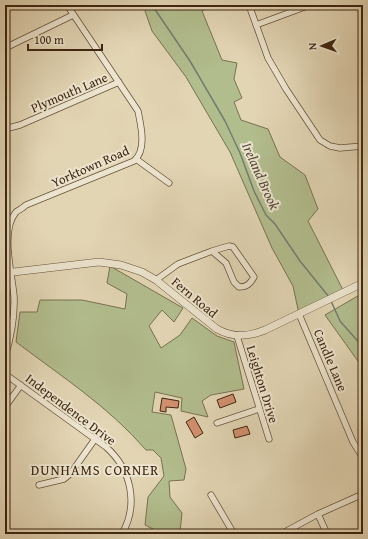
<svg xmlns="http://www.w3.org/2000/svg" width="368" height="539" font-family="'Gentium Book Plus',serif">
<rect width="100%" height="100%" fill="#e2d5b4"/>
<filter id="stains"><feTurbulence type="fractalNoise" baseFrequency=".005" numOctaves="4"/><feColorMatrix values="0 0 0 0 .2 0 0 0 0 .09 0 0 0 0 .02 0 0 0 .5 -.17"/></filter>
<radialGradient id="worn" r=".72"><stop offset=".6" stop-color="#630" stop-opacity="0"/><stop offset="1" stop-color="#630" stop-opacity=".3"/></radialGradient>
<path fill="#b2bd8e" stroke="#787250" d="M143 5H214L202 11 222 60 237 63 234 79 242 98 234 102 241 120 268 129 280 157 305 175 318 209 308 221 344 292 299 314 293 286 272 248 230 152 186 77 152 31Z
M110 266 183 308 174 322 162 310 149 326 161 348 180 335 192 318 217 336 234 342 244 389 211 395 202 401 208 417 181 411 182 398 155 392 152 412 171 415 186 469 184 480 169 481 170 497 182 513 180 532H159L145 525 148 497 164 476 161 458 153 450H146C109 407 61 376 16 342L20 312H37L40 300H82L125 309 127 294 107 283Z
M363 293V371L360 364 325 315Z"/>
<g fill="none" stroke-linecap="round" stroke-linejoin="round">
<path stroke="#727e70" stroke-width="1.5" d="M152 5 190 61 225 121 240 153 254 191 266 215 275 224 300 261 329 297
M331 301 340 321 363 347"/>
</g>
<path fill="#d3916f" stroke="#3e2611" d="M233 394 236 402 220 408 217 400Z
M162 398 179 401 178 408 166 407V412L160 411Z
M194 417 203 433 195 438 186 422Z
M247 426 250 434 235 438 233 430Z"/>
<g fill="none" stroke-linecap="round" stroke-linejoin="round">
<g stroke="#67523a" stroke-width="7">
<path id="minor" d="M249 5 268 58 286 89 320 140 330 146 340 148 363 146
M256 25 310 5
M5 48 73 15
M5 129 20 125 119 82
M136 159 169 183
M229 246 233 247 254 277C250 284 247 287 239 287L234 282 226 263 212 251Z
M156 280 178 264 212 251
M299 314 353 442 363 458
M237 336 269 439
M5 357C11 337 15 317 14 296 12 273 0 231 16 212 19 210 23 208 26 205L134 161C147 150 141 126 138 111L67 5
M5 374 106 447C131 469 139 504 122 534
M5 407 21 385
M217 423 259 409
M39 485 64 479 71 473 95 439
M211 495 234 534
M318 514 327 534
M281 534 318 514 363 494"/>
</g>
<g stroke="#67523a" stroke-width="8">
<path id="tertiary" d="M5 273 99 262 121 265 142 272 156 280 217 329C233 338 248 337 265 330L363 283"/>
</g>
<use href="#minor" stroke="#ece4ce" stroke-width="5.5"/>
<use href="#tertiary" stroke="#ece4ce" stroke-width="7"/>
</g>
<g text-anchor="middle" stroke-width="4" stroke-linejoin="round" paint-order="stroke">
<g font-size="13" fill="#3e2611" stroke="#ece4ce">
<text transform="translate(69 92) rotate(-23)" y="5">Plymouth Lane</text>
<text transform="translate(90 166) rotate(-24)" y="5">Yorktown Road</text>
<text transform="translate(195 297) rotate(40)" y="5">Fern Road</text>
<text transform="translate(331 360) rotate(67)" y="5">Candle Lane</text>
<text transform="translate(263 384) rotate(73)" y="5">Leighton Drive</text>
<text transform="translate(71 409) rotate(37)" y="5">Independence Drive</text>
</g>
<g font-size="14" font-style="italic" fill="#544a38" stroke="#ece4ce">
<text transform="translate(261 176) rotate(66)" y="5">Ireland Brook</text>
</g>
<g font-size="14" letter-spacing="1" fill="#3e2611" stroke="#ece4ce">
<text x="95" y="475">DUNHAMS CORNER</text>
</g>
</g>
<rect width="368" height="539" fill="none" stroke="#e2d5b4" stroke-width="20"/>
<rect x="6" y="6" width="356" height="527" fill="none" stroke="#3e2611" stroke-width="2"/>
<rect x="10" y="10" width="348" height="519" fill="none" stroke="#3e2611"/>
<g transform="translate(322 46) rotate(268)" stroke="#ece4ce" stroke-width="3" paint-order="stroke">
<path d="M0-3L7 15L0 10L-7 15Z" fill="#3e2611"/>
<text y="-6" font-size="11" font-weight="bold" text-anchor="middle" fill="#3e2611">N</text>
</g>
<path d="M28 44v6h74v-6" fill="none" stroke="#3e2611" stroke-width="2"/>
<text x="34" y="44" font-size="12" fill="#3e2611" stroke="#ece4ce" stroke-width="3" paint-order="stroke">100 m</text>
<rect width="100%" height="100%" filter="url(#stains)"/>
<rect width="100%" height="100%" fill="url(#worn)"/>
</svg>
